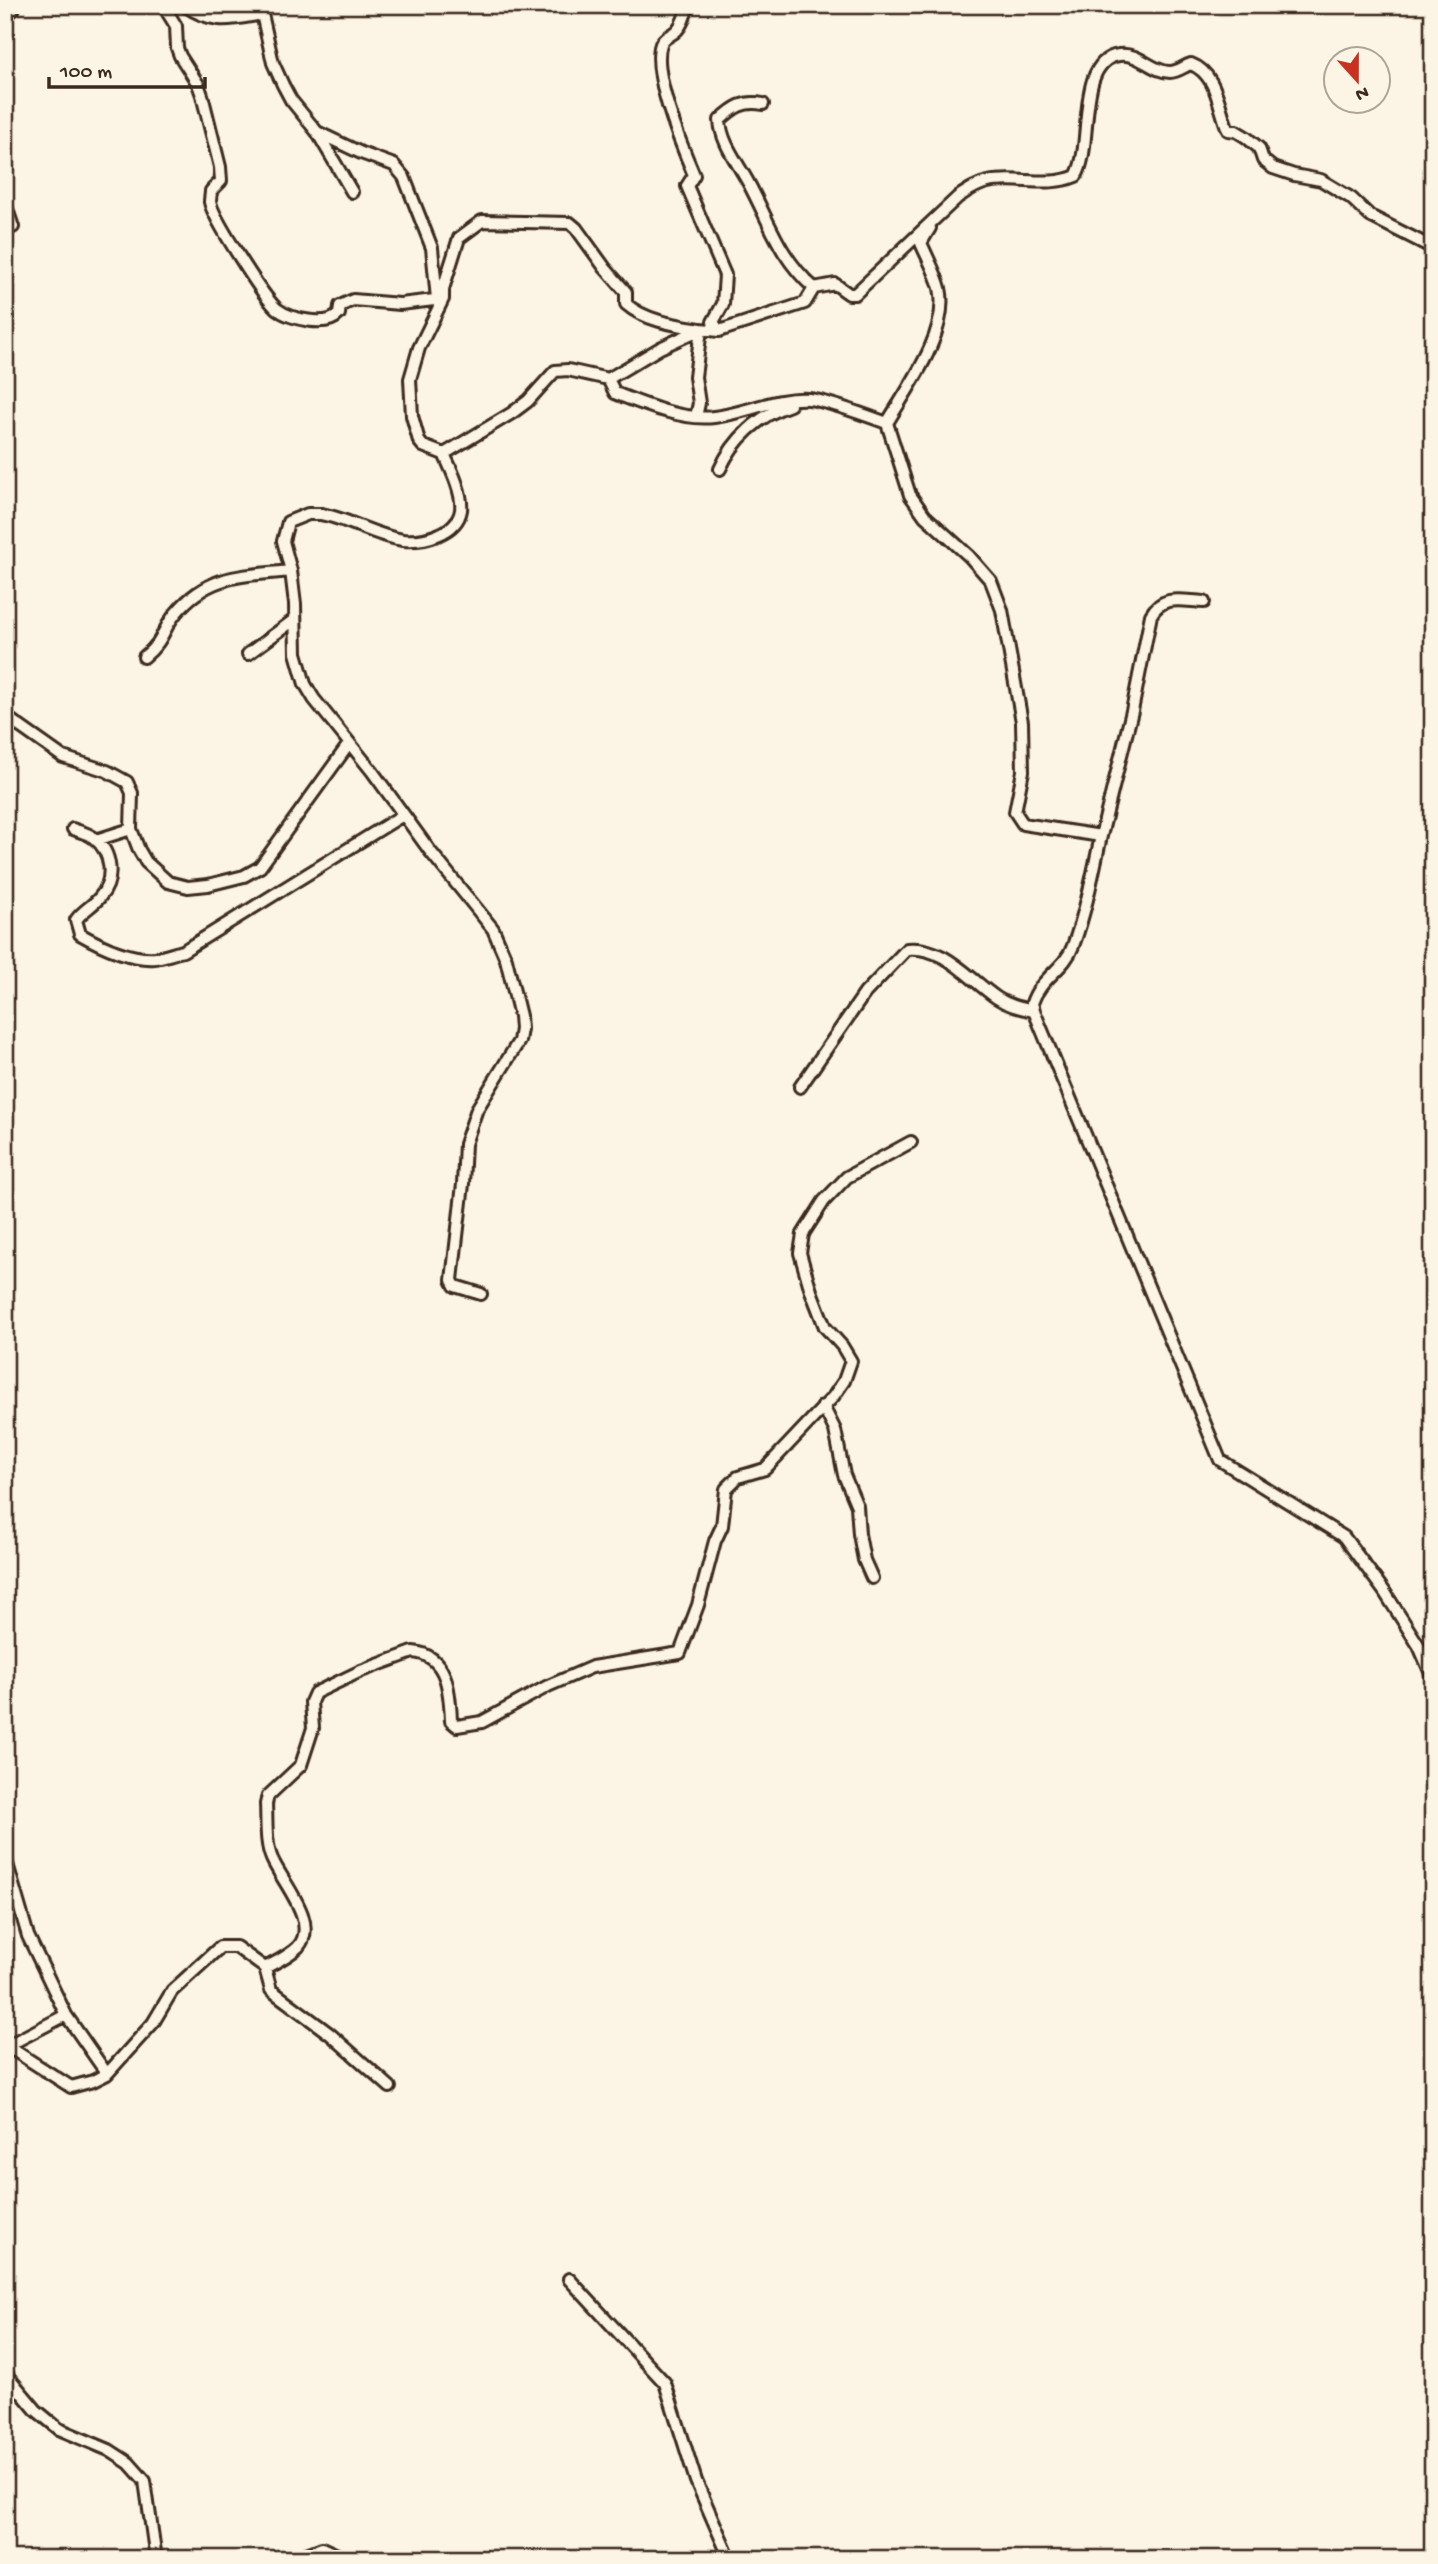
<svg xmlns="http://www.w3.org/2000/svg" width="1438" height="2564" font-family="'Gochi Hand',sans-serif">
<rect width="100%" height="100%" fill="#fcf5e5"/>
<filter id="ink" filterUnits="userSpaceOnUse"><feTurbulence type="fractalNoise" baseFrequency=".0143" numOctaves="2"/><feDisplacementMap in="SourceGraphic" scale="14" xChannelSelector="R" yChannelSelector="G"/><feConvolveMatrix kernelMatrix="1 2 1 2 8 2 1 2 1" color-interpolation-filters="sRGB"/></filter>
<g filter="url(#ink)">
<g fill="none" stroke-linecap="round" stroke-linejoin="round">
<g stroke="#3b2a1e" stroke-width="16">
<path id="minor" d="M163 5 176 26 177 48 180 56 198 84 202 95 220 167 221 181 211 191C211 195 210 198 210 202 213 218 264 298 277 309 290 319 327 328 339 314L340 306 353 300 400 304 443 299
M184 5C213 25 229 20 262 14
M260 5 273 63 283 85 291 100 317 132 361 153 394 165 404 177 432 248 437 299
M688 5C686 13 683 24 677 30 672 36 664 36 661 44 651 72 682 147 694 175L687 186 725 275 723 304 713 322 719 331
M5 15 13 10 15 5
M763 104C744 100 734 107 720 120 721 143 738 163 749 184 770 223 779 257 814 288
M317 132 352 192
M5 203 13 227
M608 379 615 393C642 404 684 421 714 417 747 413 775 397 809 399 827 401 868 416 887 423L910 495 925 516 969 556 991 581 1002 610 1022 722 1023 771 1015 812 1023 824 1101 836C1093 873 1086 911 1073 946 1065 969 1040 978 1032 1003L1034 1011 1220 1460 1344 1537 1384 1591 1419 1646 1433 1678
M887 423C908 388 950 331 940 288 936 273 927 257 921 243L930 228
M444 454 423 446 419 441 412 416 410 379 419 348 443 299V289L459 238 482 221 570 223 576 228 605 268 626 292V304C645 321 676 325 701 329L695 377 699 403 696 417
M720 469C733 440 759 415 790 405
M248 654 294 620
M144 657C164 641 162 630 176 613 209 573 244 576 291 571
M5 716 63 757 107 771 127 782 132 793 131 829 139 850 146 862 168 882 188 887 208 885 244 876 260 867 349 744
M73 829C80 832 88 833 94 838 112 852 115 880 100 897 93 906 83 910 76 920L80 934C101 946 130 960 155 958 164 957 174 953 183 951L403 815
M1101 836 1132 711 1151 615C1163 594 1182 601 1204 602
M96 840 131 829
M800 1087 865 993 907 949C944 945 969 979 997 998 1009 1006 1021 1008 1034 1011
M481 1294 455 1286 452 1280 463 1184 465 1144 477 1109 519 1041 521 1029 520 1016 506 959 493 929 430 851 372 771 314 699 305 684 296 653 295 604 291 571 283 541 288 522 308 514H321C349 519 375 536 403 540 423 542 457 534 461 510 463 493 451 469 444 454L512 413 528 401 555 371 568 370 608 379 660 348 701 329 719 331 805 303 814 288 835 284 849 294H855L958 197C967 191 977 184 988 182 1017 176 1048 188 1076 176 1094 147 1075 61 1119 55 1139 52 1152 72 1170 72 1178 72 1184 66 1191 64 1217 74 1218 106 1228 130L1236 131 1246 137 1259 148 1263 160 1273 168 1294 175 1321 180 1351 198 1370 216 1433 248
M823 1406 835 1430 844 1475 857 1506 859 1534 864 1560 872 1578
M5 1857 28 1936 66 2015 107 2074
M5 2047 66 2015
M5 2049 15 2051 71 2087 93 2081 107 2074 153 2023 172 1991 220 1947H236L265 1968
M390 2087 330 2034 271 1990 265 1968C276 1962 289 1956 298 1947 320 1923 282 1882 272 1859 265 1843 267 1821 266 1804L268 1796 301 1765 313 1728 311 1702 315 1693 361 1671 413 1652C448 1655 450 1693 451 1721L457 1726 482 1722 548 1686 592 1667 680 1653 698 1605 715 1541 722 1526 726 1489 738 1477 765 1469 833 1397 844 1381 851 1361 842 1346 825 1327 811 1291 800 1253 803 1234 824 1201 847 1177 911 1142
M569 2279 665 2383 696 2481 730 2559
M5 2373 36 2410 59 2429 109 2450 129 2463 145 2481 156 2559
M294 2559 322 2548 346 2559"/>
</g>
<use href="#minor" stroke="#fcf5e5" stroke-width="10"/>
</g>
</g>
<rect width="1438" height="2564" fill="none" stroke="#fcf5e5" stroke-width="28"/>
<rect x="14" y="14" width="1410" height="2536" fill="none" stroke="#3b2a1e" stroke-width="2.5" filter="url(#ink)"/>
<g transform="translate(1357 80) rotate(159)"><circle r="33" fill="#fcf5e5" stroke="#afa495" stroke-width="2"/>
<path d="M0-5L12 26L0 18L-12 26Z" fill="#c8321e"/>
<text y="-10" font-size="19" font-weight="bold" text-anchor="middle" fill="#3b2a1e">N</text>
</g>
<path d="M49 77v10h156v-10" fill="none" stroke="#3b2a1e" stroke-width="3.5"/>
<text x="60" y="77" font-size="21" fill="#3b2a1e" stroke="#fcf5e5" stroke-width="5" paint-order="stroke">100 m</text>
</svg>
